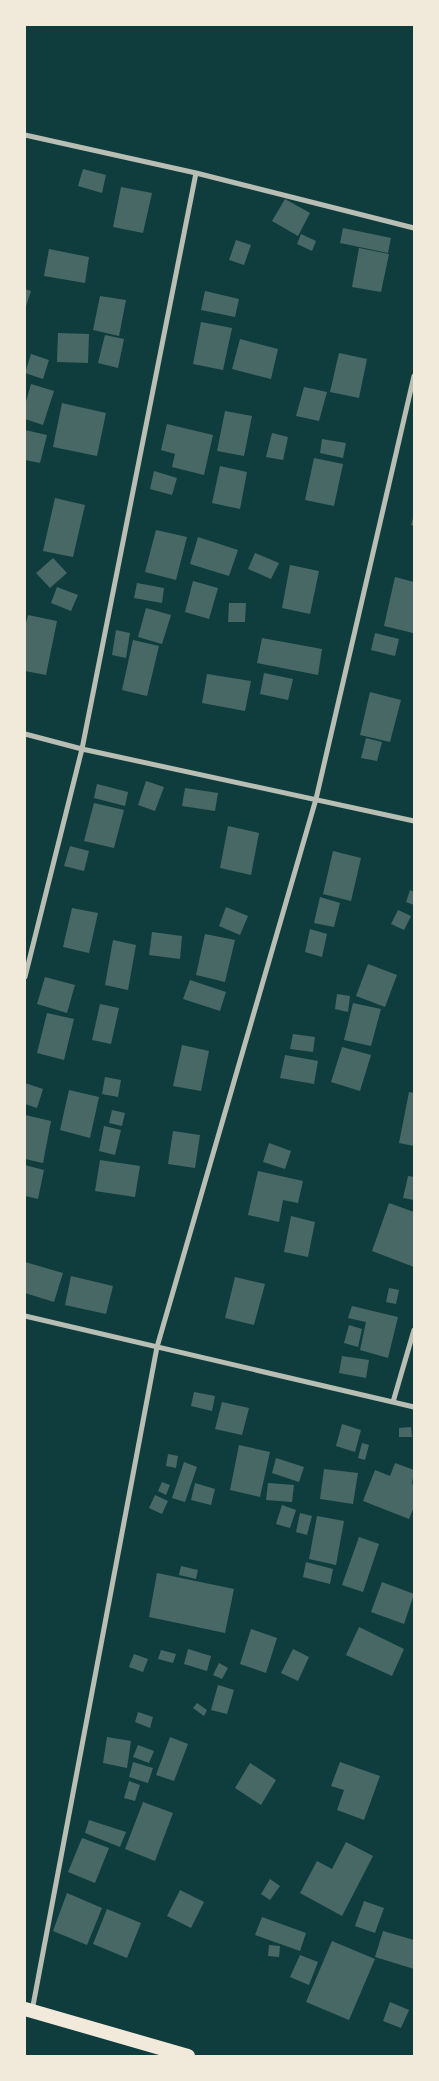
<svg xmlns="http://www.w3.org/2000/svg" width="439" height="2081" font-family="Figtree,sans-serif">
<rect width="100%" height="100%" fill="#0f3d3e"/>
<path fill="#486865" d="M83 169 106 175 102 193 78 186Z
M121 187 152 193 143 233 113 227Z
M285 199 310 213 298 236 272 221Z
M343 228 391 238 388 253 340 243Z
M301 234 316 241 312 251 297 244Z
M236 240 251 245 244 265 229 260Z
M359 248 389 254 381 292 352 287Z
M49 249 89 257 85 283 44 276Z
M25 289 31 291 25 309Z
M205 291 239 299 235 317 201 310Z
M100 296 126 300 119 336 93 330Z
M201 322 232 328 223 370 193 364Z
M58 333 89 334 88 363 57 362Z
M105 335 124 339 118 368 98 363Z
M240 339 278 349 271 379 232 369Z
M339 353 367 359 359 398 330 392Z
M31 354 49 360 43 379 25 373Z
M31 384 54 391 43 425 25 419V405Z
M304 387 327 392 319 421 296 416Z
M62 403 106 413 97 456 53 447Z
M225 411 252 416 244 456 217 451Z
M167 424 213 435 204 475 172 467 175 454 161 450Z
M25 430 47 435 40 463 25 460Z
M272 433 288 437 283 460 266 457Z
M322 439 346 443 343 458 320 453Z
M314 458 343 464 334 506 305 500Z
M220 466 247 472 240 509 212 503Z
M154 471 177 478 172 495 150 489Z
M55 498 85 505 73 557 43 551Z
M414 515V526L411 525Z
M156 530 187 537 176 580 145 572Z
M198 537 238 550 229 576 190 564Z
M255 553 279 563 271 579 248 569Z
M53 558 67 573 50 588 36 573Z
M290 565 319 571 310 614 282 608Z
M395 577 414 582 413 633 384 626Z
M193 581 218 588 209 619 185 612Z
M137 583 164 588 162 603 134 598Z
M57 587 78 595 71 611 51 603Z
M229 603H246L245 622H228Z
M146 608 171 615 162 644 138 637Z
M28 615 57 621 46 675 25 671V627Z
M116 630 130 633 126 658 112 655Z
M375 633 399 639 395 656 371 650Z
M262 638 322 649 318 675 257 663Z
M133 640 159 646 147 696 122 690Z
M264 673 293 679 288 700 260 694Z
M207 674 251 681 245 711 202 703Z
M370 692 401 700 390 742 360 735Z
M366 738 382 742 377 761 361 758Z
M146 781 164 787 155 811 138 805Z
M97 784 128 792 125 806 94 798Z
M185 788 218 793 215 811 182 806Z
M94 803 124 810 114 848 84 841Z
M228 826 259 833 251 875 220 868Z
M70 846 89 851 84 871 64 866Z
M333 851 361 858 351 901 323 894Z
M410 890 414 892V905L406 902Z
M320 897 340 903 334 927 314 923Z
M226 907 248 916 240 935 219 926Z
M72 908 98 913 89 953 63 947Z
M398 910 411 916 404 930 391 924Z
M310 929 327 934 322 957 305 952Z
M152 932 182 936 180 959 149 955Z
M205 934 235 940 225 982 196 975Z
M113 940 136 945 128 990 105 985Z
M368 964 397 975 385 1007 356 996Z
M45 977 75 985 67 1013 37 1004Z
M190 980 226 992 220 1011 183 999Z
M337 994 350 996 348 1012 335 1009Z
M353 1003 381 1009 371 1046 344 1040Z
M100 1004 119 1008 111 1044 92 1040Z
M47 1013 74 1019 64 1060 37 1053Z
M293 1034 315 1037 313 1052 290 1049Z
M182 1045 209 1051 201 1091 173 1086Z
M342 1047 371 1055 360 1091 331 1082Z
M285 1055 318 1061 314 1084 280 1078Z
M105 1077 121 1080 118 1097 102 1094Z
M25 1083 43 1089 37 1108 25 1104Z
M69 1090 99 1097 90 1138 60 1130Z
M409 1092 414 1093V1146L399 1143Z
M112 1110 125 1113 122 1126 109 1123Z
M25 1115 51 1121 43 1163 25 1159Z
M104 1126 121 1130 115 1155 99 1151Z
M173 1131 200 1135 195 1168 168 1164Z
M269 1143 291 1151 285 1169 263 1162Z
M100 1160 140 1166 135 1197 95 1191Z
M25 1165 44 1170 38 1199 25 1196Z
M258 1171 303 1181 298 1203 283 1200 279 1222 248 1215Z
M408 1176 414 1177V1200L403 1198Z
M389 1203 414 1212V1267L372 1251Z
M291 1216 315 1222 308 1257 284 1252Z
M25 1262 63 1273 54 1302 25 1293Z
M71 1276 113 1286 106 1314 65 1305Z
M235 1277 265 1284 254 1325 225 1318Z
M389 1288 399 1290 396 1304 386 1302Z
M352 1306 398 1317 388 1358 360 1350 366 1322 348 1318Z
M349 1325 362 1329 358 1347 344 1343Z
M342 1356 369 1360 366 1378 339 1373Z
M194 1392 215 1396 212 1411 191 1406Z
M222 1402 249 1408 242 1435 215 1429Z
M342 1424 361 1430 355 1452 336 1446Z
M411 1427 412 1437H399V1428Z
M362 1443 369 1445 365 1460 358 1458Z
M239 1445 270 1452 260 1497 230 1490Z
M168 1454 178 1456 176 1468 166 1466Z
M276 1458 304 1467 299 1482 272 1473Z
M184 1462 197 1467 185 1502 172 1498Z
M395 1463 414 1470 412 1484 414 1485V1507L409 1519 363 1501 375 1470 390 1476Z
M324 1469 358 1473 353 1504 320 1499Z
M162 1482 170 1485 166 1495 158 1491Z
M195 1483 215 1489 211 1505 191 1500Z
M268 1483 294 1485 292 1502 266 1500Z
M155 1495 168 1501 162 1514 149 1508Z
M282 1505 296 1510 290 1528 276 1524Z
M300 1513 312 1516 307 1535 296 1532Z
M317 1516 344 1521 336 1565 309 1559Z
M359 1537 379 1544 363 1592 342 1585Z
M306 1562 333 1569 330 1584 303 1577Z
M181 1566 198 1570 196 1579 179 1575Z
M157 1573 234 1589 225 1633 149 1617Z
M382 1582 414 1594 404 1624 371 1612Z
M359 1627 404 1649 392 1676 346 1655Z
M251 1629 277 1638 266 1673 240 1664Z
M188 1649 211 1656 207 1671 184 1664Z
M293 1649 309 1657 298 1681 281 1673Z
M161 1650 176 1654 173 1663 158 1659Z
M134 1654 148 1659 143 1672 129 1667Z
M219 1663 228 1668 222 1679 213 1675Z
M218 1685 234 1690 227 1714 211 1710Z
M197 1703 207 1710 204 1716 193 1708Z
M138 1712 153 1717 150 1728 135 1722Z
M107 1737 131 1741 127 1768 103 1763Z
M170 1737 188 1744 174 1781 156 1775Z
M138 1745 154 1751 149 1763 133 1757Z
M133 1762 153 1768 148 1783 129 1777Z
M340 1762 380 1776 364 1820 337 1810 344 1790 331 1786Z
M250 1763 276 1780 261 1805 235 1788Z
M129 1781 140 1785 135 1801 124 1798Z
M143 1802 173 1813 155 1861 125 1849Z
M89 1820 126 1832 120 1847 85 1833Z
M82 1838 109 1848 95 1883 68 1872Z
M346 1842 373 1856 342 1916 300 1893 317 1861 332 1869Z
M270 1879 280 1886 270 1900 261 1894Z
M180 1890 204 1902 191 1928 167 1916Z
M67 1893 102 1908 87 1945 53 1931Z
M364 1901 384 1908 375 1933 355 1926Z
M107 1909 141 1923 127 1958 93 1944Z
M262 1917 306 1933 300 1951 255 1935Z
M383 1931 414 1940V1969L375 1957Z
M332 1941 375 1959 349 2020 306 2002Z
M269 1945 280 1946 279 1957 268 1956Z
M300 1955 318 1962 309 1985 290 1977Z
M390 2002 409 2010 401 2028 383 2021Z"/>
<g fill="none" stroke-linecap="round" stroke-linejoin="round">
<path stroke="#b8beb3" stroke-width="5" d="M25 135 196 173 414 228
M25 734 82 749 414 821
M25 977 82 749 196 173
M25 1316 414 1407
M393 1402 414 1330
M32 2011 157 1347 316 799 414 376"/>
<path stroke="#f1e9da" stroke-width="14" d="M25 2009 188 2056"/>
</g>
<rect width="439" height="2081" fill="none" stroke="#f1e9da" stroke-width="52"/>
</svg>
